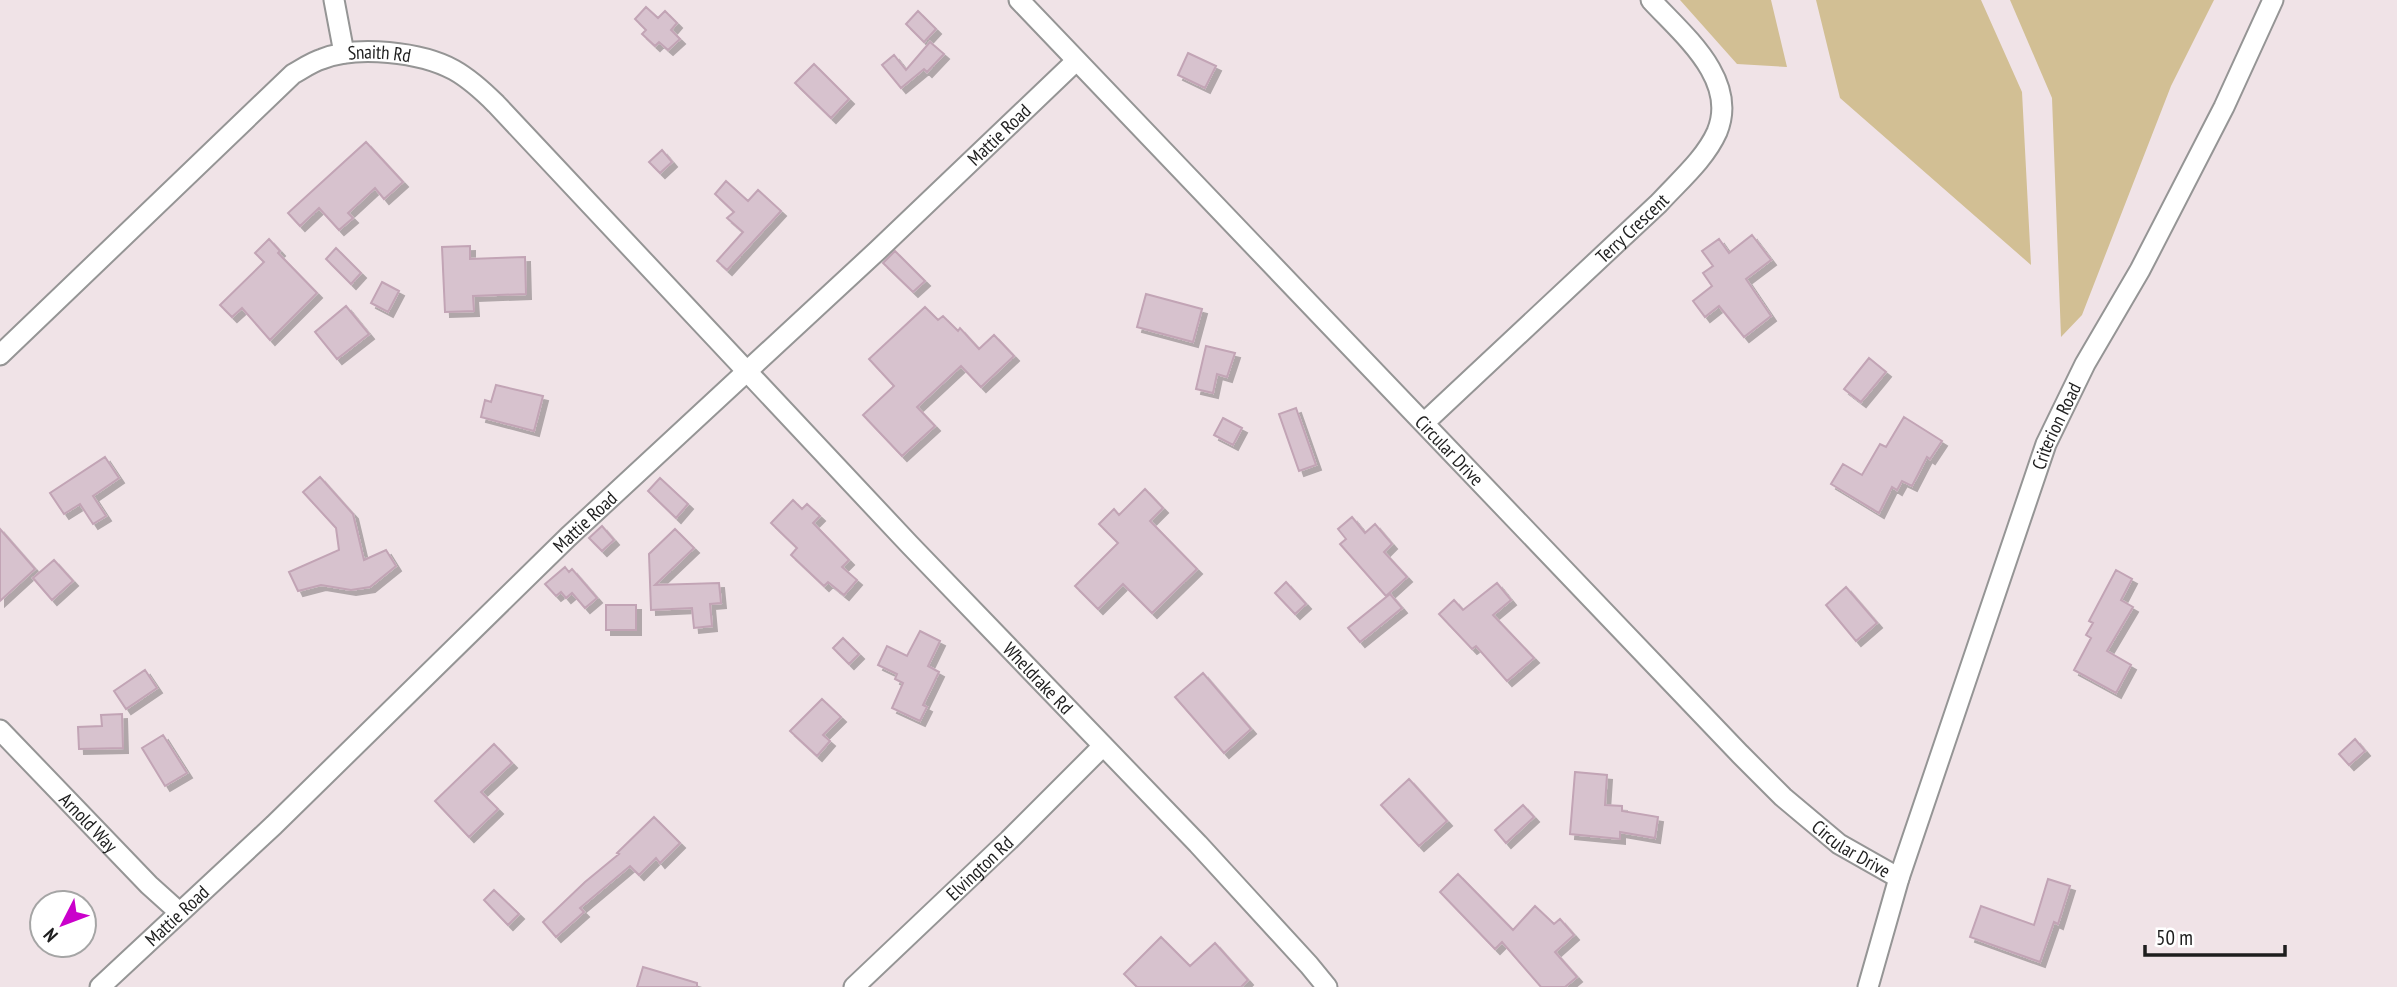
<svg xmlns="http://www.w3.org/2000/svg" width="2397" height="987" font-family="'PT Sans Narrow',sans-serif">
<defs>
<filter id="shadow"><feDropShadow dx="5" dy="5" stdDeviation="0" flood-color="#0004"/></filter>
</defs>
<rect width="100%" height="100%" fill="#f0e3e7"/>
<path fill="#d2bf94" d="M1680 0H1771L1787 67 1737 64Z
M1816 0H1981L2022 92 2031 265 1840 98Z
M2010 0H2214L2171 86 2082 315 2061 337 2052 98Z"/>
<path fill="#d7c2ce" stroke="#c2a4b5" stroke-width="2" filter="url(#shadow)" d="M646 7 658 18 665 11 677 23 671 30 680 39 668 50 659 42 655 46 642 34 646 30 635 19Z
M918 11 936 29 924 42 906 24Z
M930 42 944 54 927 72 924 69 901 88 882 65 894 55 906 70Z
M1188 53 1216 66 1205 88 1178 75Z
M814 64 849 99 831 118 795 83Z
M366 142 403 182 384 199 375 188 348 213 353 218 339 230 319 208 300 226 288 213Z
M662 150 672 162 660 173 649 162Z
M726 181 748 201 758 190 781 211 727 270 717 261 743 232 727 218 734 212 715 194Z
M1752 235 1771 260 1746 279 1771 316 1744 337 1719 306 1705 317 1693 301 1712 286 1703 273 1713 266 1702 251 1719 239 1729 253Z
M269 239 280 251 278 253 317 293 270 340 242 308 232 317 220 305 264 262 255 253Z
M470 246V259L525 257 526 294 473 296 474 311 445 312 442 247Z
M336 248 361 273 351 284 326 259Z
M895 251 925 281 913 292 883 263Z
M382 282 399 291 388 312 371 303Z
M1146 294 1202 309 1193 342 1137 327Z
M346 306 369 334 337 359 315 332Z
M925 307 938 320 943 316 958 331 960 328 979 349 994 335 1014 356 981 387 961 366 917 407 935 426 902 456 863 415 894 386 869 359Z
M1206 346 1235 353 1227 377 1217 374 1213 393 1196 389Z
M1869 358 1886 372 1861 402 1844 389Z
M496 385 543 396 534 431 481 417 485 400 491 402Z
M1296 408 1316 465 1299 471 1279 414Z
M1904 417 1942 441 1930 459 1927 457 1912 486 1902 481 1897 490 1892 487 1879 513 1831 484 1843 464 1862 475 1880 444 1886 447Z
M1223 418 1242 428 1233 445 1214 435Z
M105 457 119 478 93 496 106 516 93 524 80 504 64 514 50 493Z
M320 477 353 514 364 560 386 550 396 566 370 587 351 590 321 585 298 591 289 572 339 550 336 528 303 492Z
M660 478 688 504 676 518 648 491Z
M1145 489 1163 508 1150 521 1197 569 1152 613 1123 584 1098 609 1075 586 1118 543 1099 524 1114 509 1119 515Z
M793 500 802 509 807 504 820 516 813 523 849 560 842 567 857 580 844 595 828 582 824 586 791 555 797 548 771 523Z
M1352 517 1365 533 1375 524 1392 544 1384 552 1407 577 1386 596 1340 544 1346 539 1338 529Z
M602 526 614 540 602 551 589 538Z
M0 529 35 569 0 601Z
M675 529 694 548 655 585 719 583 721 603 710 604 712 626 694 628 692 608 651 610 649 554Z
M54 560 73 581 52 600 33 578Z
M565 567 569 572 572 569 597 598 585 608 572 593 566 598 561 592 556 596 545 584Z
M2116 570 2132 579 2121 600 2133 607 2107 651 2131 665 2116 693 2074 670 2091 638 2086 635 2093 623 2089 621Z
M1286 582 1306 604 1295 614 1275 593Z
M1497 583 1511 600 1493 615 1534 658 1507 681 1476 646 1472 649 1439 614 1454 600 1463 610Z
M1846 587 1877 623 1856 641 1826 605Z
M1390 594 1402 608 1360 642 1348 628Z
M606 605H636V630H606Z
M920 631 940 641 928 666 939 672 923 705 927 707 920 721 892 708 903 683 895 679 897 674 878 665 887 646 907 656Z
M843 638 859 654 849 664 833 648Z
M145 670 157 688 126 709 114 691Z
M1203 673 1251 729 1224 753 1175 697Z
M822 699 841 717 823 735 830 741 817 756 790 731Z
M122 714 123 748 79 749 78 727 102 726 101 715Z
M163 735 187 773 165 786 142 748Z
M2355 739 2365 751 2349 765 2339 754Z
M494 744 512 763 481 792 498 809 469 837 435 801Z
M1575 772 1607 775 1605 805 1622 806V811L1658 817 1655 838 1620 832V839L1570 834Z
M1409 779 1447 821 1419 846 1381 805Z
M1523 805 1534 817 1506 843 1495 830Z
M654 817 680 843 660 863 656 858 639 875 630 866 580 908 584 912 556 937 543 922 585 882 619 854 617 853Z
M1458 874 1513 930 1535 906 1554 924 1560 919 1574 935 1555 952 1577 977 1565 987H1541L1502 942 1495 949 1440 892Z
M2048 879 2070 886 2058 924 2054 922 2040 962 1970 937 1981 906 2034 925Z
M494 890 519 914 508 925 484 900Z
M1161 937 1190 966 1215 943 1248 980 1241 987H1137L1124 974Z
M643 967 697 983V987H637Z"/>
<g fill="none" stroke-linecap="round" stroke-linejoin="round">
<g stroke="#959595" stroke-width="23">
<g id="minor">
<path d="M334 0 344 53"/>
<path id="s1" d="M1019 0 1740 754 1783 797 1839 844 1899 878"/>
<path id="s2" d="M0 355 293 74C302 69 312 62 322 59 357 45 421 52 454 70 470 79 483 91 496 104L909 544 1198 844 1309 965 1327 987"/>
<path id="s3" d="M1424 423 1659 203C1679 181 1705 159 1717 132 1739 79 1682 34 1651 0"/>
<path id="s4" d="M0 730 149 885 179 912"/>
<path id="s5" d="M100 987 274 825 568 537 878 250 1076 61"/>
<path id="s6" d="M854 987 1009 840 1103 746"/>
<path id="s7" d="M1868 987 1899 878 2046 444 2085 364 2140 270 2224 107 2273 0"/>
</g>
</g>
<use href="#minor" stroke="#fff" stroke-width="19"/>
</g>
<g text-anchor="middle" stroke-width="7" stroke-linejoin="round" paint-order="stroke">
<g font-size="19" fill="#1e1e1e" stroke="#fff">
<text dy="7" stroke="none"><textPath href="#s2" startOffset="497">Snaith Rd</textPath></text>
<text dy="7" stroke="none"><textPath href="#s5" startOffset="1239">Mattie Road</textPath></text>
<text dy="7" stroke="none"><textPath href="#s3" startOffset="285">Terry Crescent</textPath></text>
<text dy="7" stroke="none"><textPath href="#s7" startOffset="592">Criterion Road</textPath></text>
<text dy="7" stroke="none"><textPath href="#s1" startOffset="623">Circular Drive</textPath></text>
<text dy="7" stroke="none"><textPath href="#s5" startOffset="672">Mattie Road</textPath></text>
<text dy="7" stroke="none"><textPath href="#s2" startOffset="1418">Wheldrake Rd</textPath></text>
<text dy="7" stroke="none"><textPath href="#s4" startOffset="128">Arnold Way</textPath></text>
<text dy="7" stroke="none"><textPath href="#s1" startOffset="1190">Circular Drive</textPath></text>
<text dy="7" stroke="none"><textPath href="#s6" startOffset="173">Elvington Rd</textPath></text>
<text dy="7" stroke="none"><textPath href="#s5" startOffset="105">Mattie Road</textPath></text>
</g>
</g>
<g transform="translate(63 924) rotate(228)"><circle r="33" fill="#ffffff" stroke="#a5a5a5" stroke-width="2"/>
<path d="M0-5L12 26L0 18L-12 26Z" fill="#ca00cb"/>
<text y="-10" font-size="19" font-weight="bold" text-anchor="middle" fill="#1e1e1e">N</text>
</g>
<path d="M2145 945v10h140v-10" fill="none" stroke="#1e1e1e" stroke-width="3.5"/>
<text x="2156" y="945" font-size="21" fill="#1e1e1e" stroke="#ffffff" stroke-width="5" paint-order="stroke">50 m</text>
</svg>
